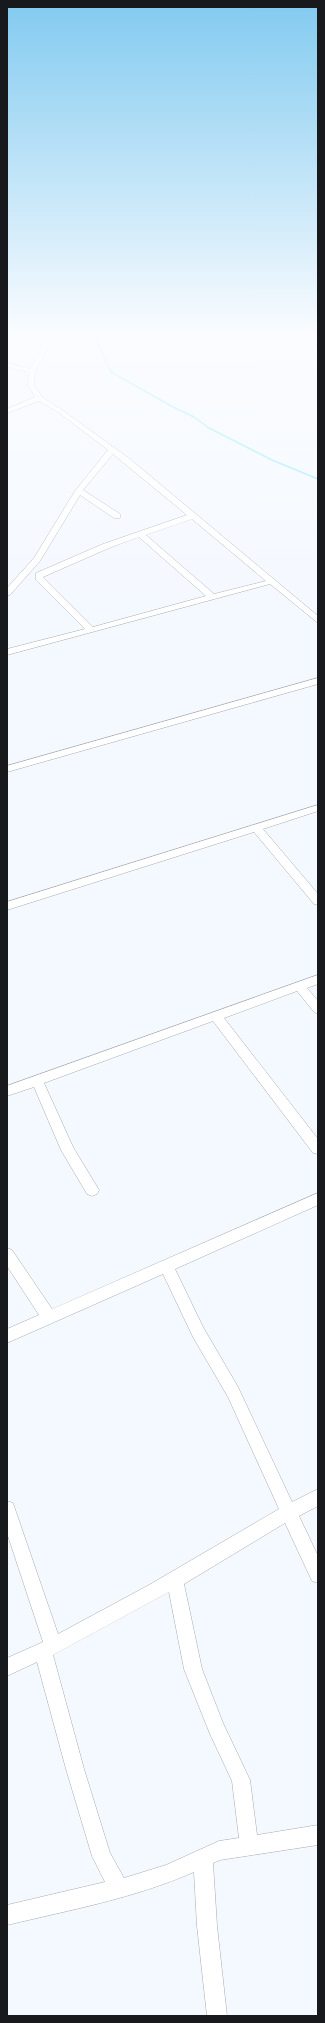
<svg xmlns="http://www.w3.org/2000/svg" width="325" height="2023" font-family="'PT Sans Narrow',sans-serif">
<rect width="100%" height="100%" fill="#f4f8ff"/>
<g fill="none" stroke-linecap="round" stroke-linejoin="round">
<path stroke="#8aeafd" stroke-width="1.5" d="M94 336 111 372 173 407 194 417 209 428 272 460 318 479"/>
<g stroke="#a8abb2" stroke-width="1">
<path id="minor" d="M48 336H54L35 371 34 385 42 397 62 410 130 459 318 616V623L270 584 7 655V649L85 629 36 580V573L103 544 187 515 113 454 83 490 120 514V518H114L80 495 40 561 10 595 7 596V588L34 558 75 491 108 450 58 412 39 401 7 413V409L35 397 28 385 29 372 7 367V363L30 369ZM192 519 266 581 214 594 146 535ZM139 537 206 596 93 627 43 577 109 548Z
M305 336H312L318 341V346Z
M318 678V684L7 772V766Z
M318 805V811L263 829 318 894V905L314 904 254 832 7 910V902Z
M318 975V984L307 988 318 1001V1014L314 1012 297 991 224 1018 318 1139V1154L313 1153 213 1021 44 1083 73 1147 99 1190 97 1194 92 1196 87 1194 61 1150 34 1087 7 1096V1086Z
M318 1193V1205L175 1269 203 1327 238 1387 292 1502 318 1489V1506L299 1516 318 1556V1583L312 1581 285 1523 184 1584 202 1669 223 1723 250 1780 257 1835 318 1825V1845L220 1860 213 1863 217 1926 227 2016H207L197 1926 194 1872C135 1898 70 1910 7 1925V1905L105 1882 92 1856 66 1769 37 1662 7 1676V1658L43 1642 7 1533V1501L13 1503 15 1509 58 1634 149 1585 279 1509 228 1397 193 1337 163 1274 7 1343V1329L39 1315 7 1266V1248L12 1250 52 1309ZM169 1592 184 1669 210 1734 232 1781 239 1838 219 1841 166 1865 124 1878 110 1853 84 1769 53 1655Z"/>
</g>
<use href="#minor" fill="#fff" fill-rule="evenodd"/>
</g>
<linearGradient id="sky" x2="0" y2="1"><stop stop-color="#82caf0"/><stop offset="0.54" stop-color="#fafcff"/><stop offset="1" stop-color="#fafcff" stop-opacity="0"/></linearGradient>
<rect width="325" height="619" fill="url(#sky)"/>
<rect width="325" height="2023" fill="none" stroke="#18191c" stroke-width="16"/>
</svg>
